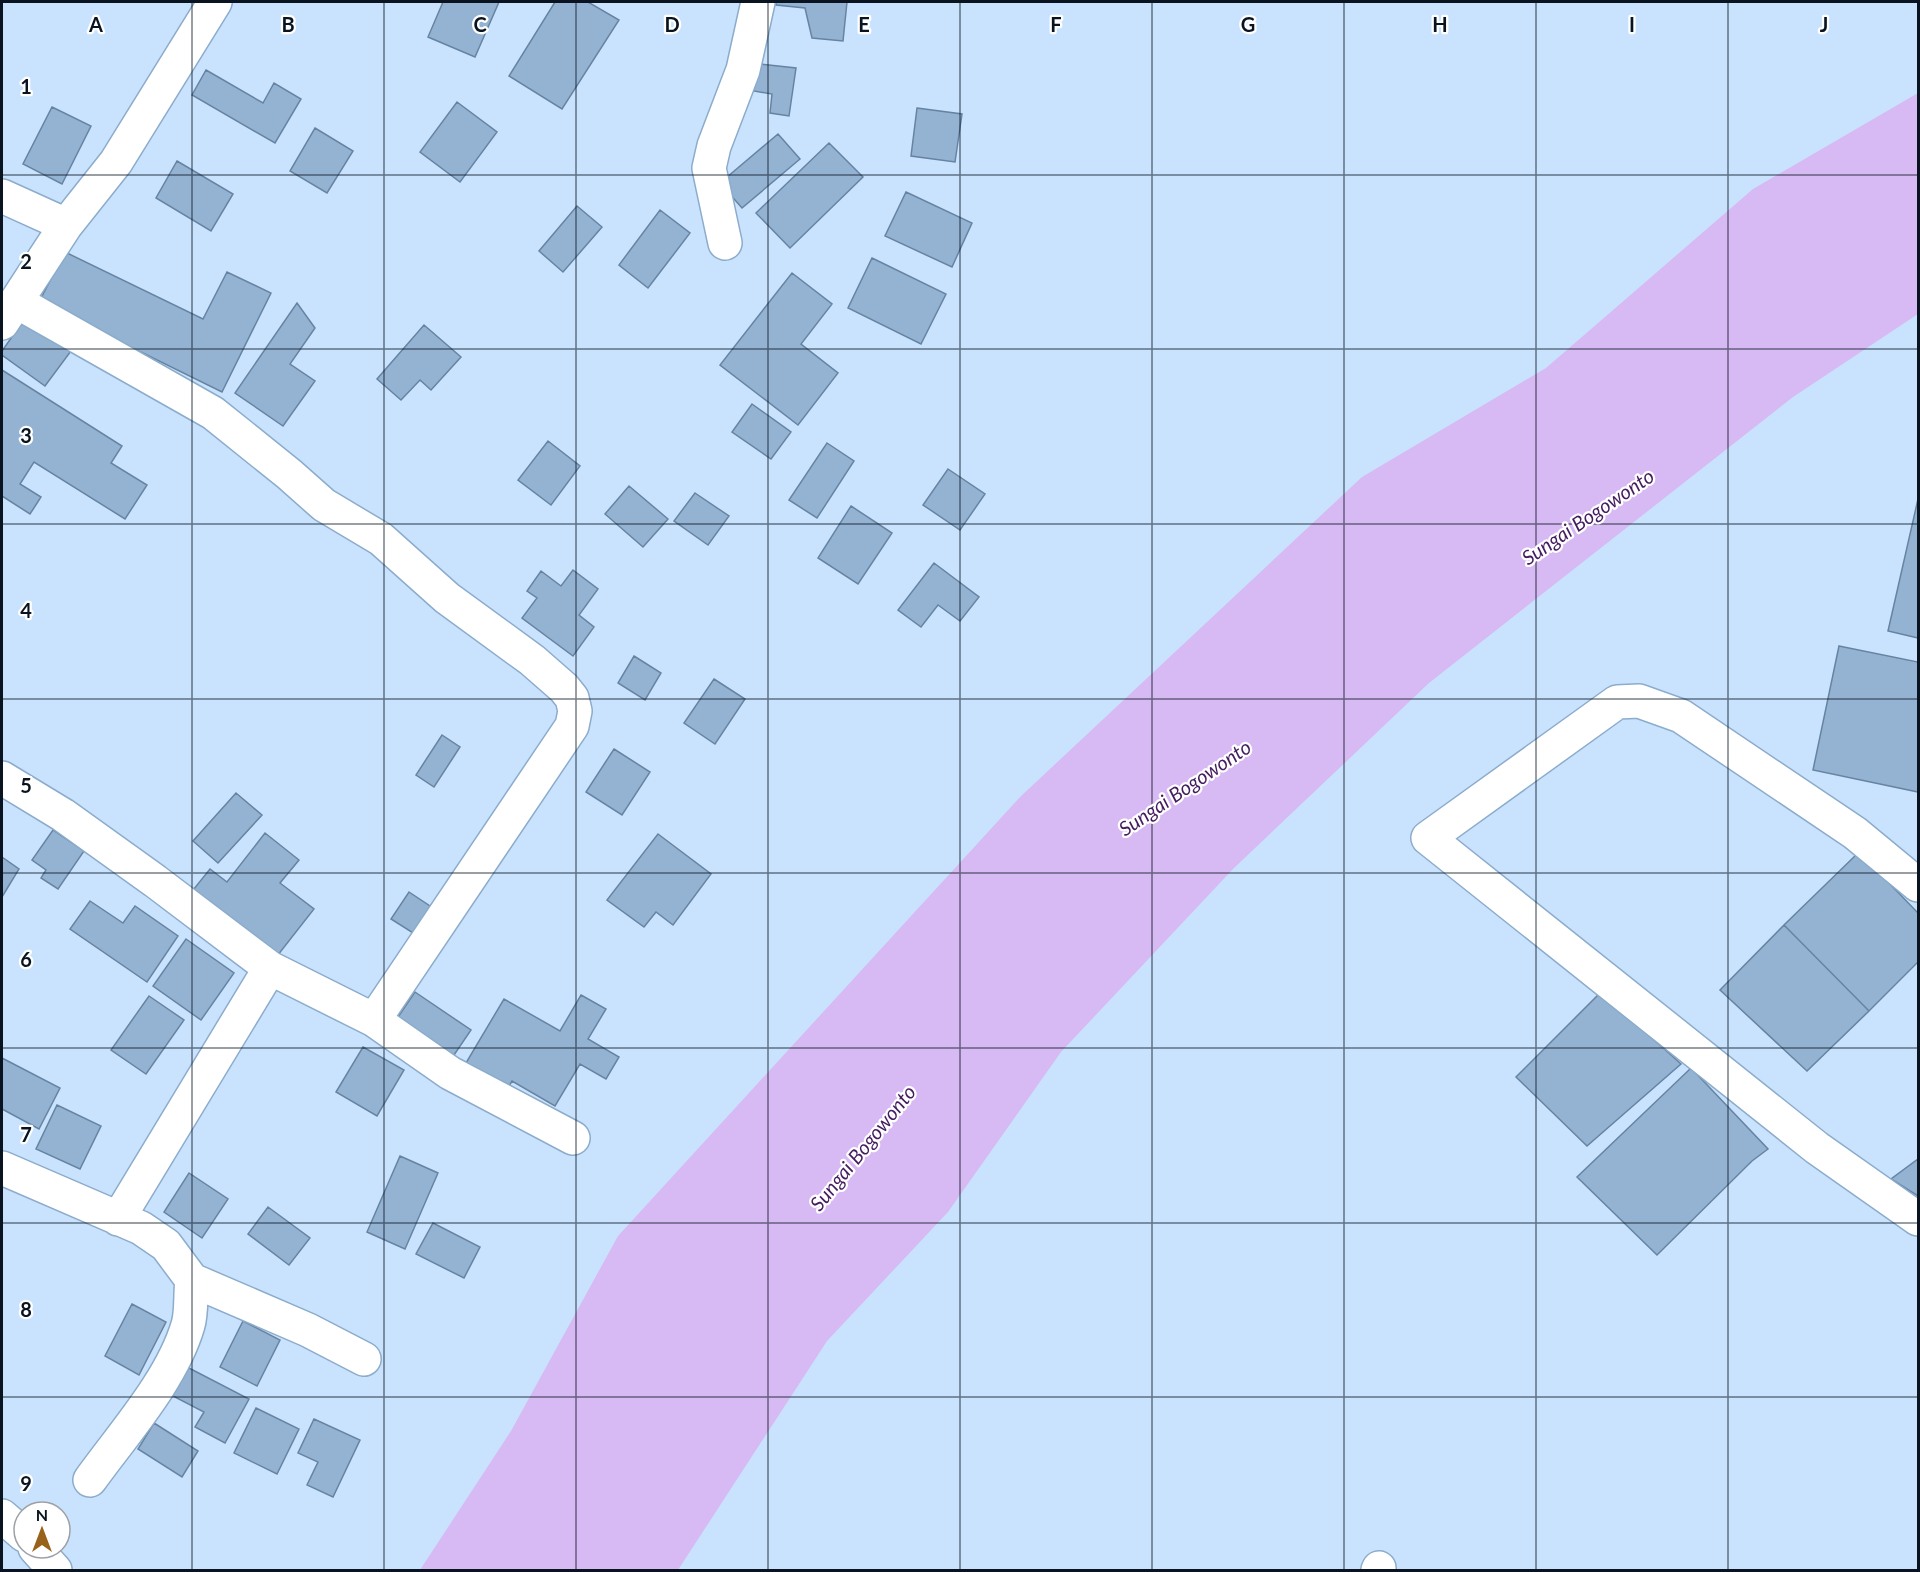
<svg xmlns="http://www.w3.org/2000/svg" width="1920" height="1572" font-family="Lato,sans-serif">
<rect width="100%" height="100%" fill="#c9e3fe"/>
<path fill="#d7b9f3" d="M1918 93V314L1793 397 1429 683 1234 868 1061 1052 948 1212 827 1341 678 1570H420L511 1431 618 1236 1020 797 1362 477 1546 368 1753 189Z"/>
<path fill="#94b3d3" stroke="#6684a2" stroke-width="1.5" d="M443 2H499L475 57 428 37Z
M555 2H588L619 20 562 109 509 76Z
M776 2H847L843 41 812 38 805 8 776 5Z
M752 63 796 68 789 116 770 113 772 94 748 90Z
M206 70 263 103 274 83 301 99 275 143 192 95Z
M457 102 497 132 460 182 420 152Z
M52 107 91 126 62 184 23 164Z
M917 108 962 114 955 162 911 156Z
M315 128 353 151 327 193 290 171Z
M778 134 800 159 742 208 720 183Z
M829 143 863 177 790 248 756 213Z
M177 161 233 194 211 231 156 198Z
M906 192 972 223 952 267 885 236Z
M577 206 602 227 563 272 539 251Z
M660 210 690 233 648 288 619 265Z
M65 252 203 319 227 272 271 293 222 392 39 302Z
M872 258 946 294 921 344 848 308Z
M792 273 832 304 801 344 838 373 798 425 720 365Z
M297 303 315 328 290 364 315 381 283 426 235 393Z
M28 314 74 347 45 386 2 355V351Z
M424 325 461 357 431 390 420 380 401 400 377 379Z
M2 370 122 446 111 463 147 485 125 519 34 462 20 484 41 497 30 514 2 496Z
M752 404 791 432 771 459 732 432Z
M548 441 580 466 551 505 518 480Z
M827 443 854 461 817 518 789 500Z
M948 469 985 494 960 530 923 505Z
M629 486 668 519 643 547 605 514Z
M695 493 729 516 708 545 674 521Z
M1918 499V638L1888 631Z
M851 506 892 533 858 584 818 558Z
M934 563 979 597 960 621 938 605 921 627 898 610Z
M573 570 598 589 579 615 594 627 573 656 522 618 537 598 527 591 541 571 561 586Z
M1839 646 1918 662V792L1813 770Z
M634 656 661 673 645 700 618 683Z
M714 679 745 699 715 744 684 723Z
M442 735 460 747 434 787 416 775Z
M614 749 650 772 622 815 586 792Z
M236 793 262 815 218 863 193 841Z
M53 830 84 851 58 889 41 878 46 870 32 860Z
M265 833 299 860 280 883 314 909 274 960 189 895 210 869 227 882Z
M658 834 711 874 673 925 656 912 644 927 607 900Z
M1859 852 1918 913V962L1869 1011 1784 925Z
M2 857 19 869 2 897Z
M409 892 439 912 421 938 391 919Z
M90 901 123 923 135 906 178 936 147 982 70 929Z
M1784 925 1869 1011 1807 1071 1720 990Z
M186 939 234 973 201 1020 153 986Z
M415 992 471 1030 452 1058 396 1020Z
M1601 992 1681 1064 1587 1146 1516 1077Z
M581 995 606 1009 588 1039 619 1057 606 1079 580 1064 555 1106 512 1081 502 1098 460 1073 504 999 560 1031Z
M149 996 184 1020 146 1074 111 1050Z
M363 1047 404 1070 377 1116 336 1092Z
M2 1058 60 1088 39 1129 2 1109Z
M1691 1068 1768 1149 1752 1161 1657 1255 1577 1177Z
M57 1105 101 1126 80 1169 36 1149Z
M400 1156 438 1173 405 1249 367 1232Z
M1918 1159V1196L1891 1179Z
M189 1173 228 1199 202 1238 164 1212Z
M268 1207 310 1238 289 1265 248 1234Z
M433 1223 480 1247 464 1278 416 1254Z
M132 1304 166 1322 139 1375 105 1356Z
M243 1321 280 1340 257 1386 220 1367Z
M187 1367 249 1399 225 1443 195 1427 204 1412 171 1395Z
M256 1408 299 1429 277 1474 234 1453Z
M314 1419 360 1440 333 1497 307 1485 318 1462 298 1453Z
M154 1423 198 1451 182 1477 138 1449Z"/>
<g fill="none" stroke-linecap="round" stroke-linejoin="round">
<g stroke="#8caccb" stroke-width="36">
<path id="street" d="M2 196 66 225
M725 243 709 168 714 146 743 70 758 2
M17 302 213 413 289 474 324 505 381 539 447 598 532 660 564 688 572 698 575 711 572 726 374 1020
M2 323 66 225 116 162 215 2
M2 778 63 815 155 881 270 968 374 1020 450 1073 573 1138
M1918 885 1855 833 1681 716 1639 701 1617 702 1428 838 1817 1148 1918 1219
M2 1168 141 1228 166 1245 192 1280C190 1294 192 1312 188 1325 172 1380 123 1434 90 1480
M118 1219 270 968
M192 1280 308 1330 364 1359
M2 1516 24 1535
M35 1548 55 1570
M1378 1570 1379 1568"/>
</g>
<use href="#street" stroke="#fff" stroke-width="33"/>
</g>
<path fill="none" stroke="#091420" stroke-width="1.5" stroke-opacity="0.55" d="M192 2V1570M384 2V1570M576 2V1570M768 2V1570M960 2V1570M1152 2V1570M1344 2V1570M1536 2V1570M1728 2V1570M2 175H1918M2 349H1918M2 524H1918M2 699H1918M2 873H1918M2 1048H1918M2 1223H1918M2 1397H1918"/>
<g text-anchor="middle" stroke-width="4.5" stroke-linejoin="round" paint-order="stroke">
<g font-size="20" font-style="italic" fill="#441c5f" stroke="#fff">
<text transform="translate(1588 517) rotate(-34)" y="7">Sungai Bogowonto</text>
<text transform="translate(1185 788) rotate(-34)" y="7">Sungai Bogowonto</text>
<text transform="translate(863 1148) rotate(-51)" y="7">Sungai Bogowonto</text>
</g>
</g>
<g font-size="20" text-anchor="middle" font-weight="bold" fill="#091420" stroke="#fff" stroke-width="4.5" stroke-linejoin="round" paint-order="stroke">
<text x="96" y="32">A</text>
<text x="288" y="32">B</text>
<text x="480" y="32">C</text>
<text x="672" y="32">D</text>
<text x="864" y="32">E</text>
<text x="1056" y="32">F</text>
<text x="1248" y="32">G</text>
<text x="1440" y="32">H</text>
<text x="1632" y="32">I</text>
<text x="1824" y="32">J</text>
<text x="26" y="94">1</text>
<text x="26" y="269">2</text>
<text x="26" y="443">3</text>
<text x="26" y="618">4</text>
<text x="26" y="793">5</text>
<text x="26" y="967">6</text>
<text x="26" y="1142">7</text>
<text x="26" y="1317">8</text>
<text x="26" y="1491">9</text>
</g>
<rect width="1920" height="1572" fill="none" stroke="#091420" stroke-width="6"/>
<g transform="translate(42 1530)"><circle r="28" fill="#ffffff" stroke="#9da1a6" stroke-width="1.5"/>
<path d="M0-4.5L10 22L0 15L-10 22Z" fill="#98621a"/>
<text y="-9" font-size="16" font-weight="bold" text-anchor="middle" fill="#091420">N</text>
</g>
</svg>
